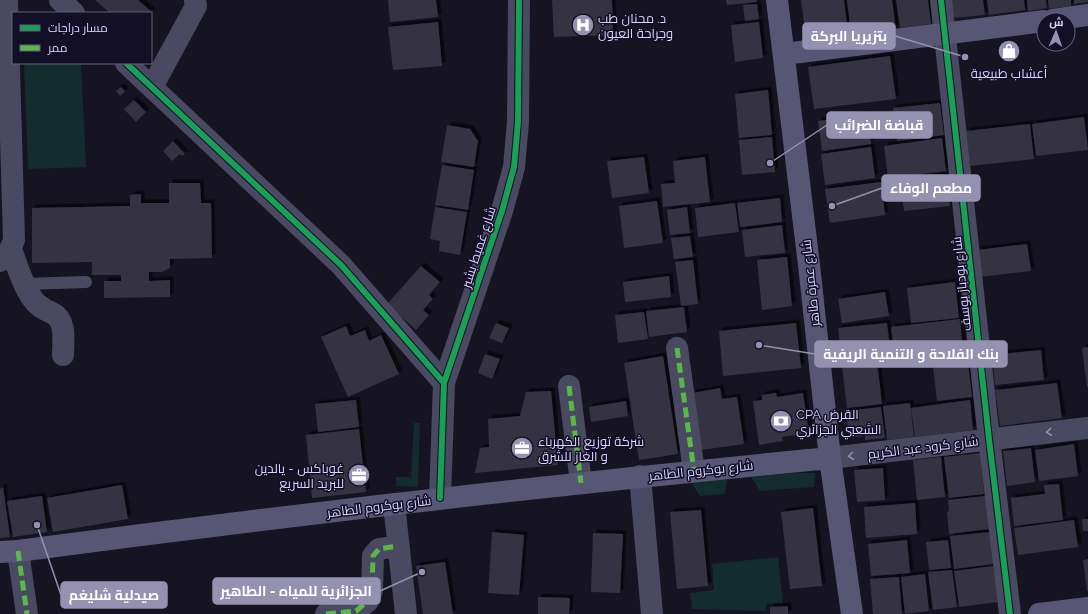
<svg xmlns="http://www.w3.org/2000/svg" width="1088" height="614" font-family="Raleway,Cairo,sans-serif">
<defs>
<filter id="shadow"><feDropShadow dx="3.5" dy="-3.5" stdDeviation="0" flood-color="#0009"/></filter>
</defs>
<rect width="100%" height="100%" fill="#161421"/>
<path fill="#132c2d" d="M24 63H81L86 167 28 169Z
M414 423H420L418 487 396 486V477H411Z
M794 473H815L814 487 760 491 751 477Z
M727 479 725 494 700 496 690 481Z
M778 557 783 603 766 604V611L692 609 690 593 714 590 712 564Z"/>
<path fill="#343243" filter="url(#shadow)" d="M95 0H138L153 13H110Z
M388 0H436L438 17 390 22Z
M552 0H612L613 35 554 37Z
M726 0H757V2L727 5Z
M801 0H844L848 34 806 39Z
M847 0H892L896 29 851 34Z
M896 0H928L931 24 900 28Z
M951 0H983L985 15 953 18Z
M987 0H1024L1025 10 989 15Z
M1027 0H1046L1047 8 1028 11Z
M1048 0H1071V6L1049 9Z
M1074 0H1088V2L1074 4Z
M757 4 759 19 745 21 743 5Z
M438 22 442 66 393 70 388 27Z
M759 22 763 58 735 62 731 25Z
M890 56 896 99 814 109 808 67Z
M121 87 125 91 120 96 116 91Z
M768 90 772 135 739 138 735 94Z
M134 100 146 112 136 122 124 109Z
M940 103 944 135 897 141 893 108Z
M867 114 871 144 822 151 818 121Z
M1084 117 1088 150 1036 156 1032 124Z
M1030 124 1034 159 970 166 966 131Z
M447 125 470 129 478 141 474 167 441 162Z
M772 137 775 172 742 175 739 140Z
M942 138 946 171 888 178 884 146Z
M173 141 185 154 182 156 180 154 172 161 163 151Z
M871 147 875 178 825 185 821 154Z
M644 157 649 193 612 198 607 161Z
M705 157 710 202 663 207 661 184 675 183 673 161Z
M442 165 474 170 468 210 435 205Z
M947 175 950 206 904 211 900 181Z
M881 182 885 215 830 223 825 189Z
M169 183H200L201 203H211L212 258 170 259V268L162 272H149V281L170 280V297L104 298V281H121V275H92V262L32 263V208L130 206V195L141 194V203H169Z
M780 198 782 222 740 227 737 203Z
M657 201 663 243 624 248 619 206Z
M735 203 739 232 698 237 695 208Z
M435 207 467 212 460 255 439 251 440 241 430 239Z
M687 207 690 233 670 235 667 210Z
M782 225 785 253 745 257 742 230Z
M690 236 693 257 674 259 671 238Z
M1027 244 1031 271 980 277 977 250Z
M787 257 792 306 762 310 757 260Z
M693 260 698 304 681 306 675 262Z
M421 266 440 282 429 295 433 299 423 310 429 315 416 330 387 304Z
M669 276 671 297 625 302 623 282Z
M955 282 959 318 911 323 907 288Z
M885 292 889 316 842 323 838 299Z
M684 307 687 332 649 337 646 311Z
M644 312 648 339 618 343 615 315Z
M960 319 963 351 895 359 891 327Z
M496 323 509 328 502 343 489 338Z
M796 323 801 368 723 376 719 331Z
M887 323 891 358 842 363 838 328Z
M346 326 350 336 365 330 369 341 381 335 399 374 348 397 321 337Z
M1088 347V387H1087L1082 348Z
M1041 350 1044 380 995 385 992 355Z
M485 354 500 359 492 379 478 373Z
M967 354 972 397 937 401 932 358Z
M663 356 678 454 639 460 624 363Z
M877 362 882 404 847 408 842 366Z
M1057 383 1062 418 1000 426 995 390Z
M720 388 722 399 737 397 744 444 701 450 693 393Z
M551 391 558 465 475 473 480 448 489 447 488 419 520 416 526 392Z
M776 393 777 397 803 393 808 427 803 434 782 437 783 441 759 445 753 401 762 400V395Z
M356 400 359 427 318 432 315 404Z
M970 400 973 430 915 437 911 408Z
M626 401 628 416 591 422 589 407Z
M910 403 914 437 887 440 883 406Z
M881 407 885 438 865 440V436L849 438 846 411Z
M359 429 366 492 312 498 306 435Z
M1074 444 1078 476 1039 481 1035 450Z
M1031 448 1035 482 1007 486 1003 451Z
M980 453 984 494 949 498 944 457Z
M941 457 945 497 917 500 913 460Z
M883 468 885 500 857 502 854 470Z
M1059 484 1063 520 1014 526 1011 498 1045 494 1044 485Z
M122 485 128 519 53 532 47 498Z
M3 487 10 537 0 538V489Z
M42 496 47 532 13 537 7 501Z
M985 496 989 529 949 534 947 512 949 511 948 500Z
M915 503 917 534 866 538 864 507Z
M813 508 822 586 790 589 781 512Z
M701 510 708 586 677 589 670 512Z
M1082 519H1088V531H1083Z
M1074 520 1078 547 1018 555 1014 528Z
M492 532 524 535 519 595 488 593Z
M990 532 994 564 954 569 950 536Z
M593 533 623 534 620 593 591 592Z
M907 540 910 573 871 576 868 544Z
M948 540 951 568 929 570 926 542Z
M1088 559V591H1087L1083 560Z
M445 562 453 614H423L416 566Z
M993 566 998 602 959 607 954 571Z
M952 570 957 607 933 610 928 572Z
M925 574 929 611 905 614 901 577Z
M899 577 902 614H873L870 579Z
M538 597 570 598 569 614H538Z
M788 606V614H770V607Z"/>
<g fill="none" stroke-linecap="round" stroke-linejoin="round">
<path stroke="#4a4962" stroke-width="12" d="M25 284 86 282"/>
<path stroke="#4a4962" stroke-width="22" d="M60 0 74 13
M941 0 989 439 1010 614
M126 63 341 265 444 383
M152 87 196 6 195 0
M11 249C17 265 22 284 32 298 37 306 44 309 52 313 67 320 63 341 63 355
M0 261C8 256 11 248 14 240L7 0
M677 348 694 471
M569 386 581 483
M830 458 1088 428
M640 476 652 614
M440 498 444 383 502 211 514 167 518 122 519 0
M394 504 406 614
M18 551 27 614
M326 614 356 611 368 601 372 590 373 556 379 549 398 546"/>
<path stroke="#575674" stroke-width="22" d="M777 0 809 265 830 458 852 614
M1053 20 1088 15
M784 54 1044 21
M0 552 18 551C288 515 559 484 830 458
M1039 614 1088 608"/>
<path stroke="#58b947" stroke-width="5" stroke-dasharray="10 5" stroke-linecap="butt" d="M677 348 694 471
M569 386 581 483
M18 551 27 614
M326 614 356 611 368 601 372 590 373 556 379 549 398 546"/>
<g stroke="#130f26" stroke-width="8">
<path id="cycleway" d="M941 0 989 439 1010 614
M126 63 341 265 444 383
M440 498 444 383 502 211 514 167 518 122 519 0"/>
</g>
<use href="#cycleway" stroke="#1a9f57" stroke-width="6"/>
</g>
<defs><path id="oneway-chevron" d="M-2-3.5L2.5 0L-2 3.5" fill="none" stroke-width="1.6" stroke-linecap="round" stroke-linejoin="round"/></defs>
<g stroke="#928eb0">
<use href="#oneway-chevron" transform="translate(1049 432) rotate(174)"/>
<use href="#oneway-chevron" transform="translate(851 456) rotate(173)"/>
</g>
<defs>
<g id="hospital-disc" transform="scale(1.15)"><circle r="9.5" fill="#9591b1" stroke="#130f26"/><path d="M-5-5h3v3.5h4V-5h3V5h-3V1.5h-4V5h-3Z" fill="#fff"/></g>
<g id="shop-disc" transform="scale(1.15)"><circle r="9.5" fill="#9591b1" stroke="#130f26"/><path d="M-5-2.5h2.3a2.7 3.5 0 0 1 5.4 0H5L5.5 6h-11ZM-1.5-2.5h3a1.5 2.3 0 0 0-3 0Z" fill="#fff"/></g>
<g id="bank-disc" transform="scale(1.15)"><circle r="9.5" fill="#9591b1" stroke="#130f26"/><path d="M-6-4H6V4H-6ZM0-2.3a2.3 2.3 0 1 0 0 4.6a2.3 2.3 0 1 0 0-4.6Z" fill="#fff"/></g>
<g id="office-disc" transform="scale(1.15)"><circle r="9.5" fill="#9591b1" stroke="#130f26"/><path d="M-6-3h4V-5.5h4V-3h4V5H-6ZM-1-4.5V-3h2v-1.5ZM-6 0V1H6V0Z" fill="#fff"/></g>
</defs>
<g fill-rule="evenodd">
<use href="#hospital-disc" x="583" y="25"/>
<use href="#shop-disc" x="1009" y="51"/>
<use href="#bank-disc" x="781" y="421"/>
<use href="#office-disc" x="522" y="448"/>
<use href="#office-disc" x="359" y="475"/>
</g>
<g text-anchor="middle" stroke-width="3" stroke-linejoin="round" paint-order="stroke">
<g font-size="13" fill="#d9d4ff" stroke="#130f26" text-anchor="start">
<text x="598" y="23">د. محنان طب<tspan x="598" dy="15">وجراحة العيون</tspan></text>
<text x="1009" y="78" text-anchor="middle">أعشاب طبيعية</text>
<text x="796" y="419">CPA القرض<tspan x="796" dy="15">الشعبي الجزائري</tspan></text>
<text x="538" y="446">شركة توزيع الكهرباء<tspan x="538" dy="15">و الغاز للشرق</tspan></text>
<text x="344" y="473" text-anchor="end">غوباكس - يالدين<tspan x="344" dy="15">للبريد السريع</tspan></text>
</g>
<g font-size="13" fill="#d9d4ff" stroke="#130f26">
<text transform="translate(478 247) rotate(-72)" y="5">شارع غميط بشير</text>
<text transform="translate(810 283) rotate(-96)" y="5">شارع عمرة طاهر</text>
<text transform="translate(961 284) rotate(-96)" y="5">شارع بودباز يوسف</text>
<text transform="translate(923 447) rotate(-7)" y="5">شارع كرود عبد الكريم</text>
<text transform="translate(701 470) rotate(-6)" y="5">شارع بوكروم الطاهر</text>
<text transform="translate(379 506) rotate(-7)" y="5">شارع بوكروم الطاهر</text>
</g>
</g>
<path fill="none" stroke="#9591b1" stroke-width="1.5" d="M965 57L895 36M770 163L827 125M832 206L882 188M759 345L815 354M422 572L380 591M37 525L61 595"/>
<g fill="#9591b1" stroke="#130f26" stroke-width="1.5">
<circle cx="965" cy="57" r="4"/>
<circle cx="770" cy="163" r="4"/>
<circle cx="832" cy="206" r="4"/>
<circle cx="759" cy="345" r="4"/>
<circle cx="422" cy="572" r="4"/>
<circle cx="37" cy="525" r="4"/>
</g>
<g fill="#9591b1" stroke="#9591b1" stroke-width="1.5">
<rect x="803" y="23" width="92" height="26" rx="4"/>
<rect x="827" y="112" width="105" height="26" rx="4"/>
<rect x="882" y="175" width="98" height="26" rx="4"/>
<rect x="815" y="341" width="192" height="26" rx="4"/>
<rect x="213" y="578" width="167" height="26" rx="4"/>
<rect x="61" y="582" width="106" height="26" rx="4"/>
</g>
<g font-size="14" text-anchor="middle" font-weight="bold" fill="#fff">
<text x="849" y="41">بتزيريا البركة</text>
<text x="879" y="130">قباضة الضرائب</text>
<text x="931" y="193">مطعم الوفاء</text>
<text x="911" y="359">بنك الفلاحة و التنمية الريفية</text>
<text x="296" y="596">الجزائرية للمياه - الطاهير</text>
<text x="114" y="600">صيدلية شليغم</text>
</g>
<rect x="12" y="12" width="140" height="52" fill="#130f26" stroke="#625e7d"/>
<rect x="20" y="25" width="20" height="6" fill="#1a9f57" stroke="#625e7d"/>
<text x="48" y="32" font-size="12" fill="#d9d4ff">مسار دراجات</text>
<rect x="20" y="45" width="20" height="6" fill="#58b947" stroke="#625e7d"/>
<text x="48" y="52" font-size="12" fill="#d9d4ff">ممر</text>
<g transform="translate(1056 32) rotate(2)"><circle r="19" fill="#130f26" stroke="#625e7d"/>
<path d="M0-3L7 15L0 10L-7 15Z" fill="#9591b1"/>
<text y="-6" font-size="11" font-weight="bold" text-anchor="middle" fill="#d9d4ff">ش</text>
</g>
</svg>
